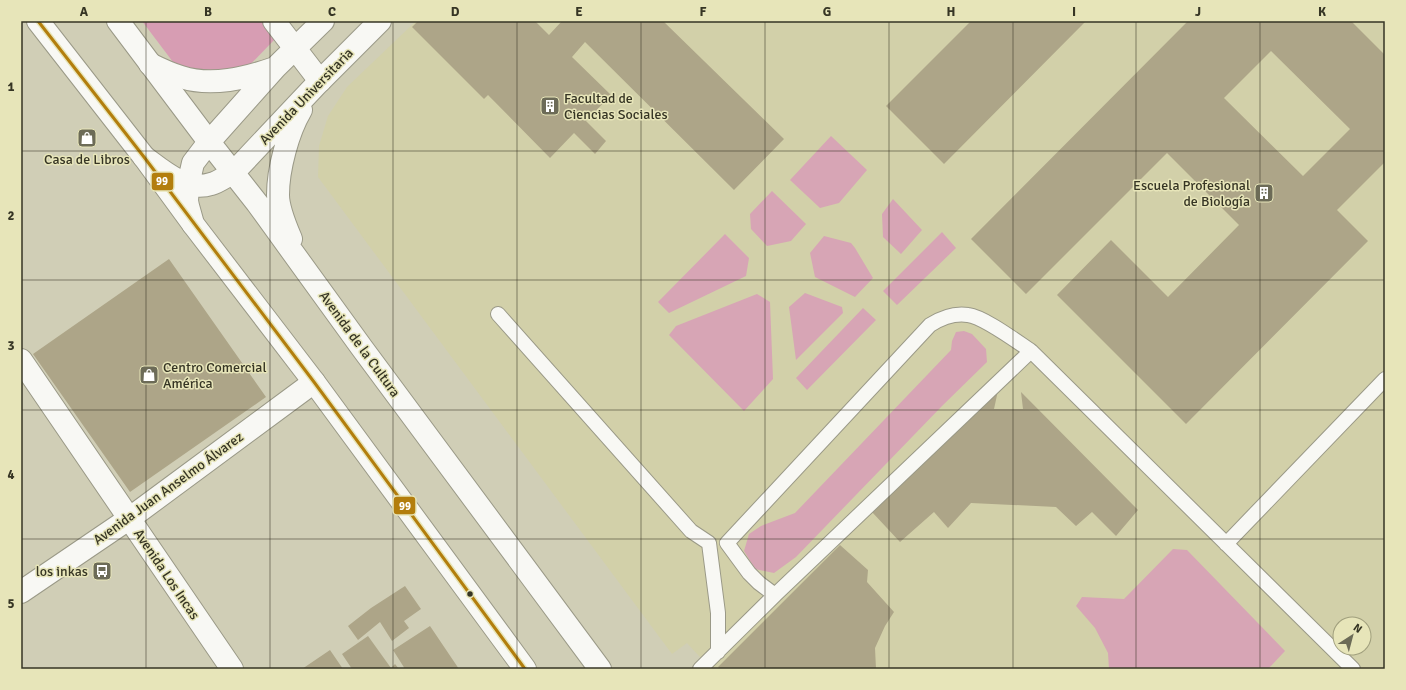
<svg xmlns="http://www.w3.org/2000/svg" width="1406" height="690" font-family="Signika,sans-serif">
<rect width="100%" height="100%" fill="#d0ceb6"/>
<path fill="#d2d0a9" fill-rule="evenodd" d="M416 21H1385V669H711L687 643 672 654 318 177 319 146 328 116 347 87ZM1340 624H1364V648H1340Z"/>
<path fill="#d7a5b5" d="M831 136 867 170 839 203 820 208 790 180Z
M772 191 806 224 791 241 767 246 751 229 750 214Z
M893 199 922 230 901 254 883 237 882 214Z
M942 232 956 248 897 305 883 291Z
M725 234 749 258 746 276 669 313 658 302Z
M824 236 851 243 855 248 873 278 855 297 815 277 810 253Z
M805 293 842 307 843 313 796 360 789 307Z
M757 294 770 302 773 379 744 411 669 335 676 326Z
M863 308 876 320 807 390 796 378Z
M964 331 972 334 986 349 987 362 942 406 796 557 774 573 755 569 744 551 749 534 761 526 795 513 951 350 952 341 956 332Z
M1173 549 1187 550 1285 651 1268 669H1109L1108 653 1095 628 1076 606 1082 597 1124 599Z"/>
<path fill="#d79db3" d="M142 21H262L276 38 241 74 179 70Z"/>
<path fill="#ada588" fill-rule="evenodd" d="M418 21H535L549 35 562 21H663L784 139 734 190 585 42 572 57 611 95 586 121 606 141 595 154 574 133 550 158 488 95 484 99 412 27Z
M971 21H1086L944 164 886 106Z
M1188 21H1351L1385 55V163H1384L1337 210 1368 241 1186 424 1057 295 1111 240 1168 297 1239 225 1167 153 1026 294 971 239ZM1271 51 1350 129 1303 176 1224 98Z
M169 259 266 397 130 492 33 354Z
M999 386 994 409H1023L1021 392 1138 510 1116 536 1092 512 1076 526 1056 507 971 503 948 528 934 512 900 542 872 512Z
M840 545 868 570 867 582 894 612 885 626 875 648 876 669H720L718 667Z
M405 586 421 609 404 621 409 628 392 641 380 622 358 640 348 626 371 608Z
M430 626 459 669H405L393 650Z
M368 636 391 668 395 664 399 669H352L342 654Z
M330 650 343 669H302Z"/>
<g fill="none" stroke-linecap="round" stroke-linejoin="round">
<g stroke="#9a9987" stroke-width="16">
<path id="lane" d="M498 314 691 531 709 543 718 613V652
M1226 544 1385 379
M775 595 1031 351
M700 669 775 595 759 583 749 573 727 543 930 325C941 318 955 313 968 315 984 317 1016 341 1031 351L1353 669"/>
</g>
<g stroke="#9a9987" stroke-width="24">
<path id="street" d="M274 21 320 81
M21 360 232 669"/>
</g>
<g stroke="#9a9987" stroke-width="24">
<path id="secondary" d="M21 592 130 518 314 382"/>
</g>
<g stroke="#9a9987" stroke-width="24">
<path id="primary" d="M38 21 144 157 193 224
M118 21 209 142"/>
</g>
<g stroke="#9a9987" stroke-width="24">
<path id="highway" d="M323 21 275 68 209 142 193 163 188 185 187 201 188 206 193 224 314 382 525 669
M150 64C160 69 171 74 181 77 212 87 246 78 275 68
M209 142 257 203 362 348 600 669
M144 157C163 171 186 192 211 184 219 182 226 176 234 172L316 85 380 21
M291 239C286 227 278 209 278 195 278 169 288 132 301 110"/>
</g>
<use href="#lane" stroke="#f8f8f4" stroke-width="14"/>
<use href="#street" stroke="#f8f8f4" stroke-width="22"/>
<use href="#secondary" stroke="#f8f8f4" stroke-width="22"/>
<use href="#primary" stroke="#f8f8f4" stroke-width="22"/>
<use href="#highway" stroke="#f8f8f4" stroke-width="22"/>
<g stroke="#e7e5b9" stroke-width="6">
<path id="bus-1" d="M38 21 144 157 314 382 525 669"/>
</g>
<use href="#bus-1" stroke="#b37e0d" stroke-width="3"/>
</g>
<path fill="none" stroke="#363524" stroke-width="1" stroke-opacity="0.55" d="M146 21V669M270 21V669M393 21V669M517 21V669M641 21V669M765 21V669M889 21V669M1013 21V669M1136 21V669M1260 21V669M21 151H1385M21 280H1385M21 410H1385M21 539H1385"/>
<defs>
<g id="building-square" transform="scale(1)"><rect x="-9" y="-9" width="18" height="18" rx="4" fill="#6c6b57" stroke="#e7e5b9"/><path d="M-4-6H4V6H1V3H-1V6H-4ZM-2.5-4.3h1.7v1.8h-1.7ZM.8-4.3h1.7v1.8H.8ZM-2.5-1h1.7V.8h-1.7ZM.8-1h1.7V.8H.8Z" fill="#fff"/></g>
<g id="shop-square" transform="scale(1)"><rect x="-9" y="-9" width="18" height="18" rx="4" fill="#6c6b57" stroke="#e7e5b9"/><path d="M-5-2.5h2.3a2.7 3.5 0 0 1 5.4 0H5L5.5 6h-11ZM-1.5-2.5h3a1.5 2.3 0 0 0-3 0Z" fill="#fff"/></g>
<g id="bus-square" transform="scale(1)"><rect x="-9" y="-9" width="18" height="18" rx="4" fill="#6c6b57" stroke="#e7e5b9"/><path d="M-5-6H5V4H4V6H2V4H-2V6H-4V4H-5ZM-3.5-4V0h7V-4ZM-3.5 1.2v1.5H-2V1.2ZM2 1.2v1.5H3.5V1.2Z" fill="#fff"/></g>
</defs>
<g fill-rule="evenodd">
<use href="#building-square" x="550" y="106"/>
<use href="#shop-square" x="87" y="138"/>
<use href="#building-square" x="1264" y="193"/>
<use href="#shop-square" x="149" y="375"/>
<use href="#bus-square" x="102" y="571"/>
</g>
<circle fill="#363524" stroke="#e7e5b9" stroke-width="1.5" cx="470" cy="594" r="3.5"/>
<g text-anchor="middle" stroke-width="3" stroke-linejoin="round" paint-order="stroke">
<g font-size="14" fill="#363524" stroke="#e7e5b9">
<text transform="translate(306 96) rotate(-46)" y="5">Avenida Universitaria</text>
<text transform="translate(360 344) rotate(54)" y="5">Avenida de la Cultura</text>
<text transform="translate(168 488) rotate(-36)" y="5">Avenida Juan Anselmo Álvarez</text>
<text transform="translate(167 574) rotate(56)" y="5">Avenida Los Incas</text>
</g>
<g font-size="14" fill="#363524" stroke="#e7e5b9" text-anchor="start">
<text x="564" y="103">Facultad de<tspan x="564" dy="16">Ciencias Sociales</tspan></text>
<text x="87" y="164" text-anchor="middle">Casa de Libros</text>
<text x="1250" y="190" text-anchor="end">Escuela Profesional<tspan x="1250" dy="16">de Biología</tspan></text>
<text x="163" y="372">Centro Comercial<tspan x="163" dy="16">América</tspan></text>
<text x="88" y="576" text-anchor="end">los inkas</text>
</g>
</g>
<g stroke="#e7e5b9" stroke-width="1.5">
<rect x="151" y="172" width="23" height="19" rx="4" fill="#b37e0d"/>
<rect x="393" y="496" width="23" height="19" rx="4" fill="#b37e0d"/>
</g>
<g font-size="11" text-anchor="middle" font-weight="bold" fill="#fff">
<text x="162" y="185">99</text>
<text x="405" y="510">99</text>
</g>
<rect width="1406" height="690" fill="none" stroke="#e7e5b9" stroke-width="44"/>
<g transform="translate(1352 636) rotate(36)"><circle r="19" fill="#e7e5b9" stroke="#a09f7d"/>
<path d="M0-3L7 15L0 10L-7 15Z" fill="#6c6b57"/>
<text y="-6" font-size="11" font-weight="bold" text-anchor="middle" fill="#363524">N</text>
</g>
<rect x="22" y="22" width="1362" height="646" fill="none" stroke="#363524" stroke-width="1.5"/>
<g font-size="13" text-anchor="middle" font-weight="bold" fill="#363524">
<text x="84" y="16">A</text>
<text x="208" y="16">B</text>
<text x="332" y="16">C</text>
<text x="455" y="16">D</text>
<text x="579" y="16">E</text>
<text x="703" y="16">F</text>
<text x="827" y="16">G</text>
<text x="951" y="16">H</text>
<text x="1074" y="16">I</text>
<text x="1198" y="16">J</text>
<text x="1322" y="16">K</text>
<text x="11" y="91">1</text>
<text x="11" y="220">2</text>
<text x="11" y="350">3</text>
<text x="11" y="479">4</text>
<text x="11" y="608">5</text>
</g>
</svg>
